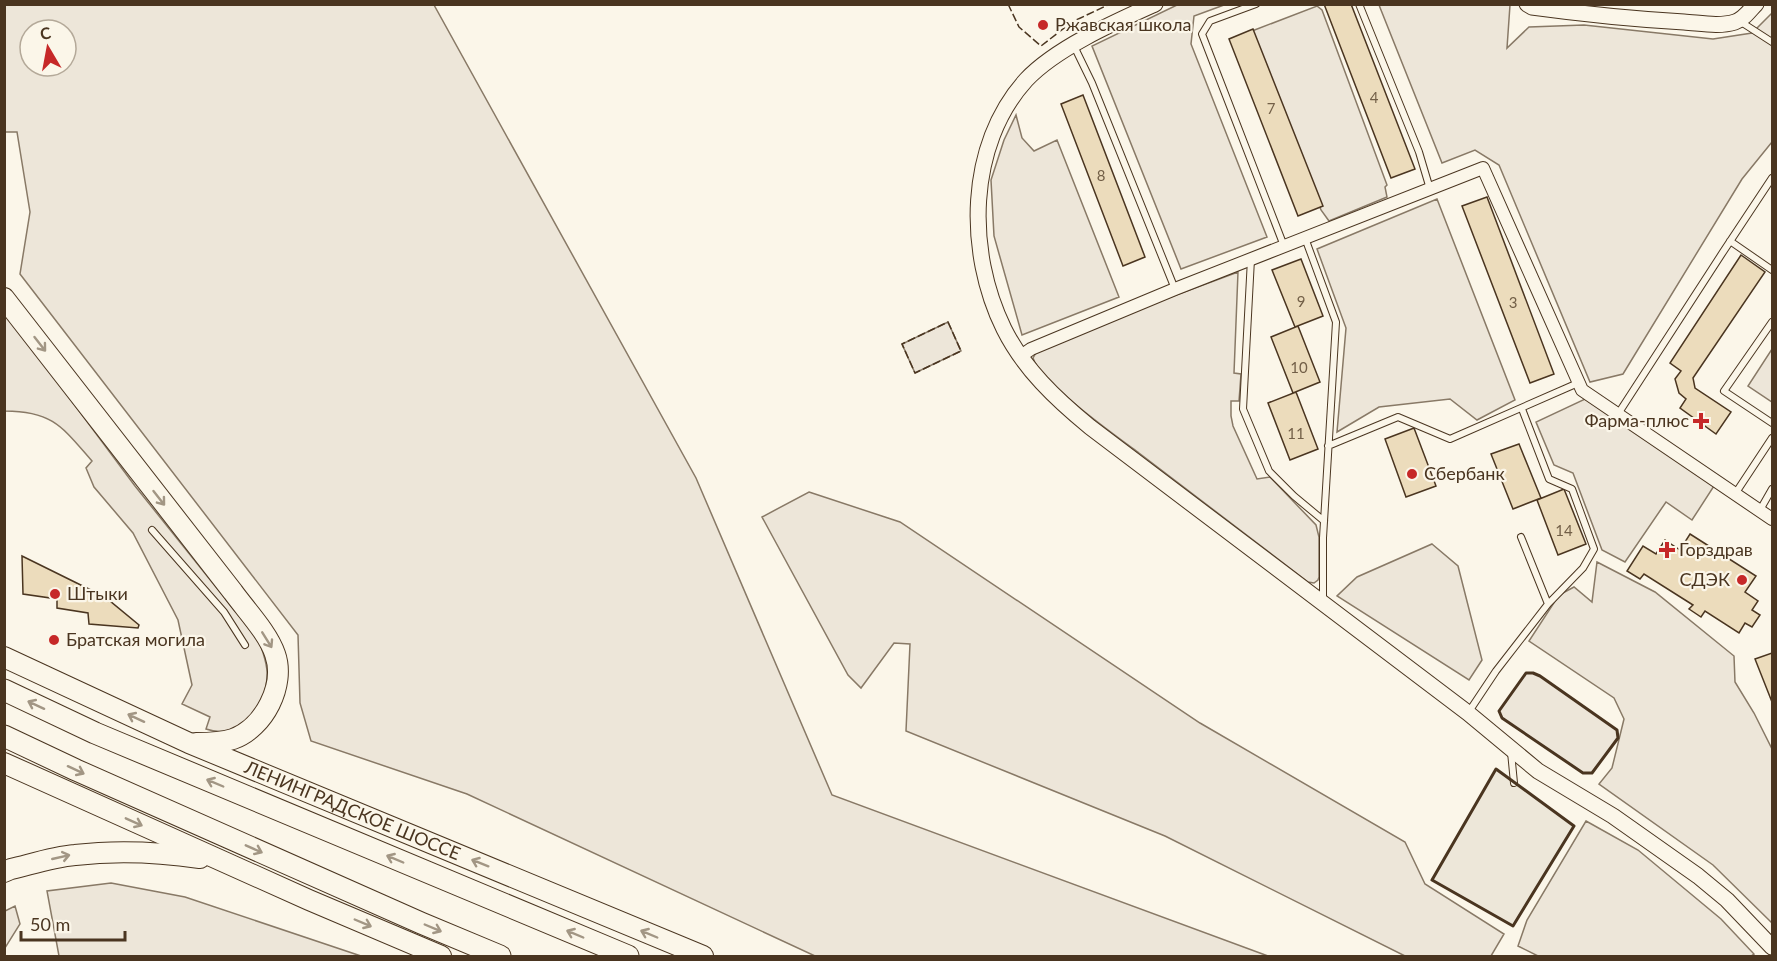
<svg xmlns="http://www.w3.org/2000/svg" width="1777" height="961" font-family="Lato,sans-serif">
<rect width="100%" height="100%" fill="#fbf6e9"/>
<path fill="#ede6d9" stroke="#887966" stroke-width="1.5" fill-rule="evenodd" d="M1179 4 1224 5 1194 16 1191 44 1267 237 1181 269 1092 46Z
M4 5H434L696 478 832 795 1268 956H815L467 794 311 741 300 703 298 635 20 274 30 212 17 132H5ZM30 30H66V66H30Z
M1379 5H1510L1507 48 1529 27 1584 25 1713 39 1752 33 1772 13V142L1742 179 1623 374 1590 382 1499 165 1475 150 1442 163Z
M1317 6 1322 10 1387 185 1385 187 1387 197 1329 221 1321 210 1252 31Z
M1016 115 1022 138 1034 151 1057 140 1119 297 1022 335 994 236 991 180 1004 140Z
M1437 199 1515 400 1477 420 1450 399 1379 407 1337 432 1346 328 1317 249Z
M1238 272 1234 373 1241 374 1239 401H1231V416L1233 426 1257 479 1270 477 1316 525 1319 537V577L1318 580 1314 583 1308 582C1251 539 1195 496 1139 453 1116 436 1040 382 1033 358L1037 351 1052 341Z
M4 310 135 486 260 642C262 652 268 664 267 675 267 707 240 741 206 729L210 717 182 704 192 685 178 620 133 533 94 487 86 468 92 461C63 428 53 411 5 411Z
M948 322 961 351 915 373 902 344Z
M1772 349V402L1748 386Z
M1585 399 1714 486 1692 520 1666 502 1625 562 1602 550 1573 473 1554 465 1536 422Z
M809 492 900 522 1200 723 1405 842 1425 884 1504 934 1491 956H1405L1165 836 906 731 910 644 894 643 861 688 848 675 762 517Z
M1432 544 1458 566 1482 660 1469 680 1337 596 1357 577Z
M1597 562 1655 592 1734 656 1735 682 1754 713 1772 749V923L1713 865 1599 784 1612 768 1624 719 1614 698 1529 641 1559 595 1574 587 1592 602Z
M1526 673H1533L1540 676 1617 730 1618 738 1592 773H1583L1502 718 1499 711Z
M1586 821 1638 850 1721 919 1754 954 1751 956H1538L1518 946 1527 920Z
M111 883 185 897 361 956H59L47 891Z
M15 906 20 924 5 948V911Z"/>
<path fill="#ede7d9" stroke="#887966" stroke-width="1.5" d="M1496 769 1574 826 1513 926 1432 880Z"/>
<path fill="#ecdcbc" stroke="#4a3520" stroke-width="1.5" d="M1324 4H1351L1415 169 1391 178Z
M1253 29 1323 206 1298 216 1229 39Z
M1083 95 1145 257 1123 266 1061 104Z
M1487 197 1554 374 1530 383 1462 206Z
M1741 255 1765 272 1693 378 1695 388 1731 412 1716 434 1680 408 1686 399 1679 393 1675 379 1681 371 1670 363Z
M1301 259 1323 316 1295 327 1272 270Z
M1298 326 1320 382 1293 393 1271 337Z
M1296 392 1318 449 1290 460 1268 403Z
M1414 428 1436 486 1406 497 1385 439Z
M1519 444 1541 498 1513 509 1491 454Z
M1564 489 1586 544 1558 555 1537 500Z
M1690 534 1756 576 1745 592 1758 601 1752 610 1760 615 1752 627 1745 623 1739 633 1705 611 1701 617 1689 609 1693 605 1644 574 1640 579 1627 571 1643 546 1656 554 1665 540 1680 550Z
M22 556 105 597 139 625 138 628 89 624 88 613 57 608V599L23 594Z
M1772 653V702L1755 659Z"/>
<g fill="none" stroke-linecap="round" stroke-linejoin="round">
<g stroke="#4a3520" stroke-width="8">
<path id="service" d="M1256 4 1210 21 1202 34 1284 246
M1359 4 1419 152 1430 189
M1741 22 1772 42
M1074 46 1092 83 1175 289
M1305 238 1336 322 1323 538V600
M1730 241 1772 270
M1251 259 1243 409 1269 471 1294 496 1324 521
M1772 322 1724 391 1772 423
M1522 409 1549 479 1572 489 1594 549 1583 568 1548 604
M1618 414 1723 252 1772 178
M1328 446 1398 417 1450 439 1578 383
M1735 494 1772 438
M1760 510 1772 489
M152 530 224 612 245 645
M1468 713 1496 671 1548 604 1521 537
M1511 752 1514 783"/>
</g>
<g stroke="#4a3520" stroke-width="14">
<path id="minor" d="M1021 356 1031 349 1175 289 1483 168 1582 390 1772 519"/>
</g>
<g stroke="#4a3520" stroke-width="17">
<path id="tertiary" d="M1155 4C1115 22 1056 48 1026 80 967 145 966 252 1004 329 1024 369 1056 399 1090 427L1468 713 1538 771 1613 816 1698 876 1727 900 1772 947
M1527 4 1532 7C1583 14 1633 19 1684 22 1700 23 1719 27 1735 22 1744 19 1749 11 1756 4"/>
</g>
<g stroke="#4a3520" stroke-width="22">
<g id="primary">
<path d="M4 298 233 592C246 610 268 633 275 654 286 685 264 728 233 739 221 743 208 743 196 743"/>
<path id="s1" d="M4 657 189 743 703 956"/>
<path d="M4 763 309 900 441 956"/>
<path d="M4 872 11 869C32 864 53 857 75 855 116 850 159 852 200 858"/>
</g>
</g>
<g stroke="#4a3520" stroke-width="23">
<path id="trunk" d="M4 690 95 733 628 956
M4 736 76 770 421 923 500 956"/>
</g>
<use href="#service" stroke="#fbf6e9" stroke-width="6"/>
<use href="#minor" stroke="#fbf6e9" stroke-width="12"/>
<use href="#tertiary" stroke="#fbf6e9" stroke-width="15"/>
<use href="#primary" stroke="#fbf6e9" stroke-width="20"/>
<use href="#trunk" stroke="#fbf6e9" stroke-width="21"/>
<path stroke="#4a3520" stroke-width="1.5" stroke-dasharray="8 3" stroke-linecap="butt" d="M1008 4 1019 27 1041 46 1072 22 1110 4
M948 322 961 351 915 373 902 344Z"/>
<path stroke="#4a3520" stroke-width="3" d="M1526 673H1533L1540 676 1617 730 1618 738 1592 773H1583L1502 718 1499 711Z
M1496 769 1574 826 1513 926 1432 880Z"/>
</g>
<defs><path id="oneway-shaft" d="M-6 0H5M1.5-3L5.5 0L1.5 3" fill="none" stroke-width="1.6" stroke-linecap="round" stroke-linejoin="round" transform="scale(1.5)"/></defs>
<g stroke="#a29684">
<use href="#oneway-shaft" transform="translate(40 344) rotate(52)"/>
<use href="#oneway-shaft" transform="translate(159 498) rotate(52)"/>
<use href="#oneway-shaft" transform="translate(267 640) rotate(58)"/>
<use href="#oneway-shaft" transform="translate(36 705) rotate(-155)"/>
<use href="#oneway-shaft" transform="translate(136 718) rotate(-155)"/>
<use href="#oneway-shaft" transform="translate(76 770) rotate(25)"/>
<use href="#oneway-shaft" transform="translate(215 783) rotate(-157)"/>
<use href="#oneway-shaft" transform="translate(134 822) rotate(24)"/>
<use href="#oneway-shaft" transform="translate(254 849) rotate(24)"/>
<use href="#oneway-shaft" transform="translate(61 857) rotate(-13)"/>
<use href="#oneway-shaft" transform="translate(395 859) rotate(-157)"/>
<use href="#oneway-shaft" transform="translate(480 863) rotate(-158)"/>
<use href="#oneway-shaft" transform="translate(363 923) rotate(23)"/>
<use href="#oneway-shaft" transform="translate(433 928) rotate(23)"/>
<use href="#oneway-shaft" transform="translate(575 934) rotate(-157)"/>
<use href="#oneway-shaft" transform="translate(649 934) rotate(-157)"/>
</g>
<g fill="#c62828" stroke="#fbf6e9" stroke-width="2">
<circle cx="1043" cy="25" r="6"/>
<path d="M1698 412h6v6h6v6h-6v6h-6v-6h-6v-6h6z"/>
<circle cx="1412" cy="474" r="6"/>
<path d="M1664 541h6v6h6v6h-6v6h-6v-6h-6v-6h6z"/>
<circle cx="1742" cy="580" r="6"/>
<circle cx="55" cy="594" r="6"/>
<circle cx="54" cy="640" r="6"/>
</g>
<g text-anchor="middle" stroke-width="4.5" stroke-linejoin="round" paint-order="stroke">
<g font-size="15" fill="#725f47">
<text x="1374" y="103">4</text>
<text x="1271" y="114">7</text>
<text x="1101" y="181">8</text>
<text x="1301" y="307">9</text>
<text x="1513" y="308">3</text>
<text x="1299" y="373">10</text>
<text x="1296" y="439">11</text>
<text x="1564" y="536">14</text>
</g>
<g font-size="18" fill="#4a3520" stroke="#fbf6e9" text-anchor="start">
<text x="1055" y="31">Ржавская школа</text>
<text x="1689" y="427" text-anchor="end">Фарма-плюс</text>
<text x="1424" y="480">Сбербанк</text>
<text x="1679" y="556">Горздрав</text>
<text x="1730" y="586" text-anchor="end">СДЭК</text>
<text x="67" y="600">Штыки</text>
<text x="66" y="646">Братская могила</text>
</g>
<g font-size="18" fill="#4a3520" stroke="#fbf6e9">
<text dy="6" stroke="none"><textPath href="#s1" startOffset="381">ЛЕНИНГРАДСКОЕ ШОССЕ</textPath></text>
</g>
</g>
<rect width="1777" height="961" fill="none" stroke="#4a3520" stroke-width="12"/>
<g transform="translate(48 48) rotate(350)"><circle r="28" fill="#fbf6e9" stroke="#b4a999" stroke-width="1.5"/>
<path d="M0-4.5L10 22L0 15L-10 22Z" fill="#c62828"/>
<text y="-9" font-size="16" font-weight="bold" text-anchor="middle" fill="#4a3520">С</text>
</g>
<path d="M21 931v9h104v-9" fill="none" stroke="#4a3520" stroke-width="3"/>
<text x="30" y="931" font-size="18" fill="#4a3520" stroke="#fbf6e9" stroke-width="4.5" paint-order="stroke">50 m</text>
</svg>
